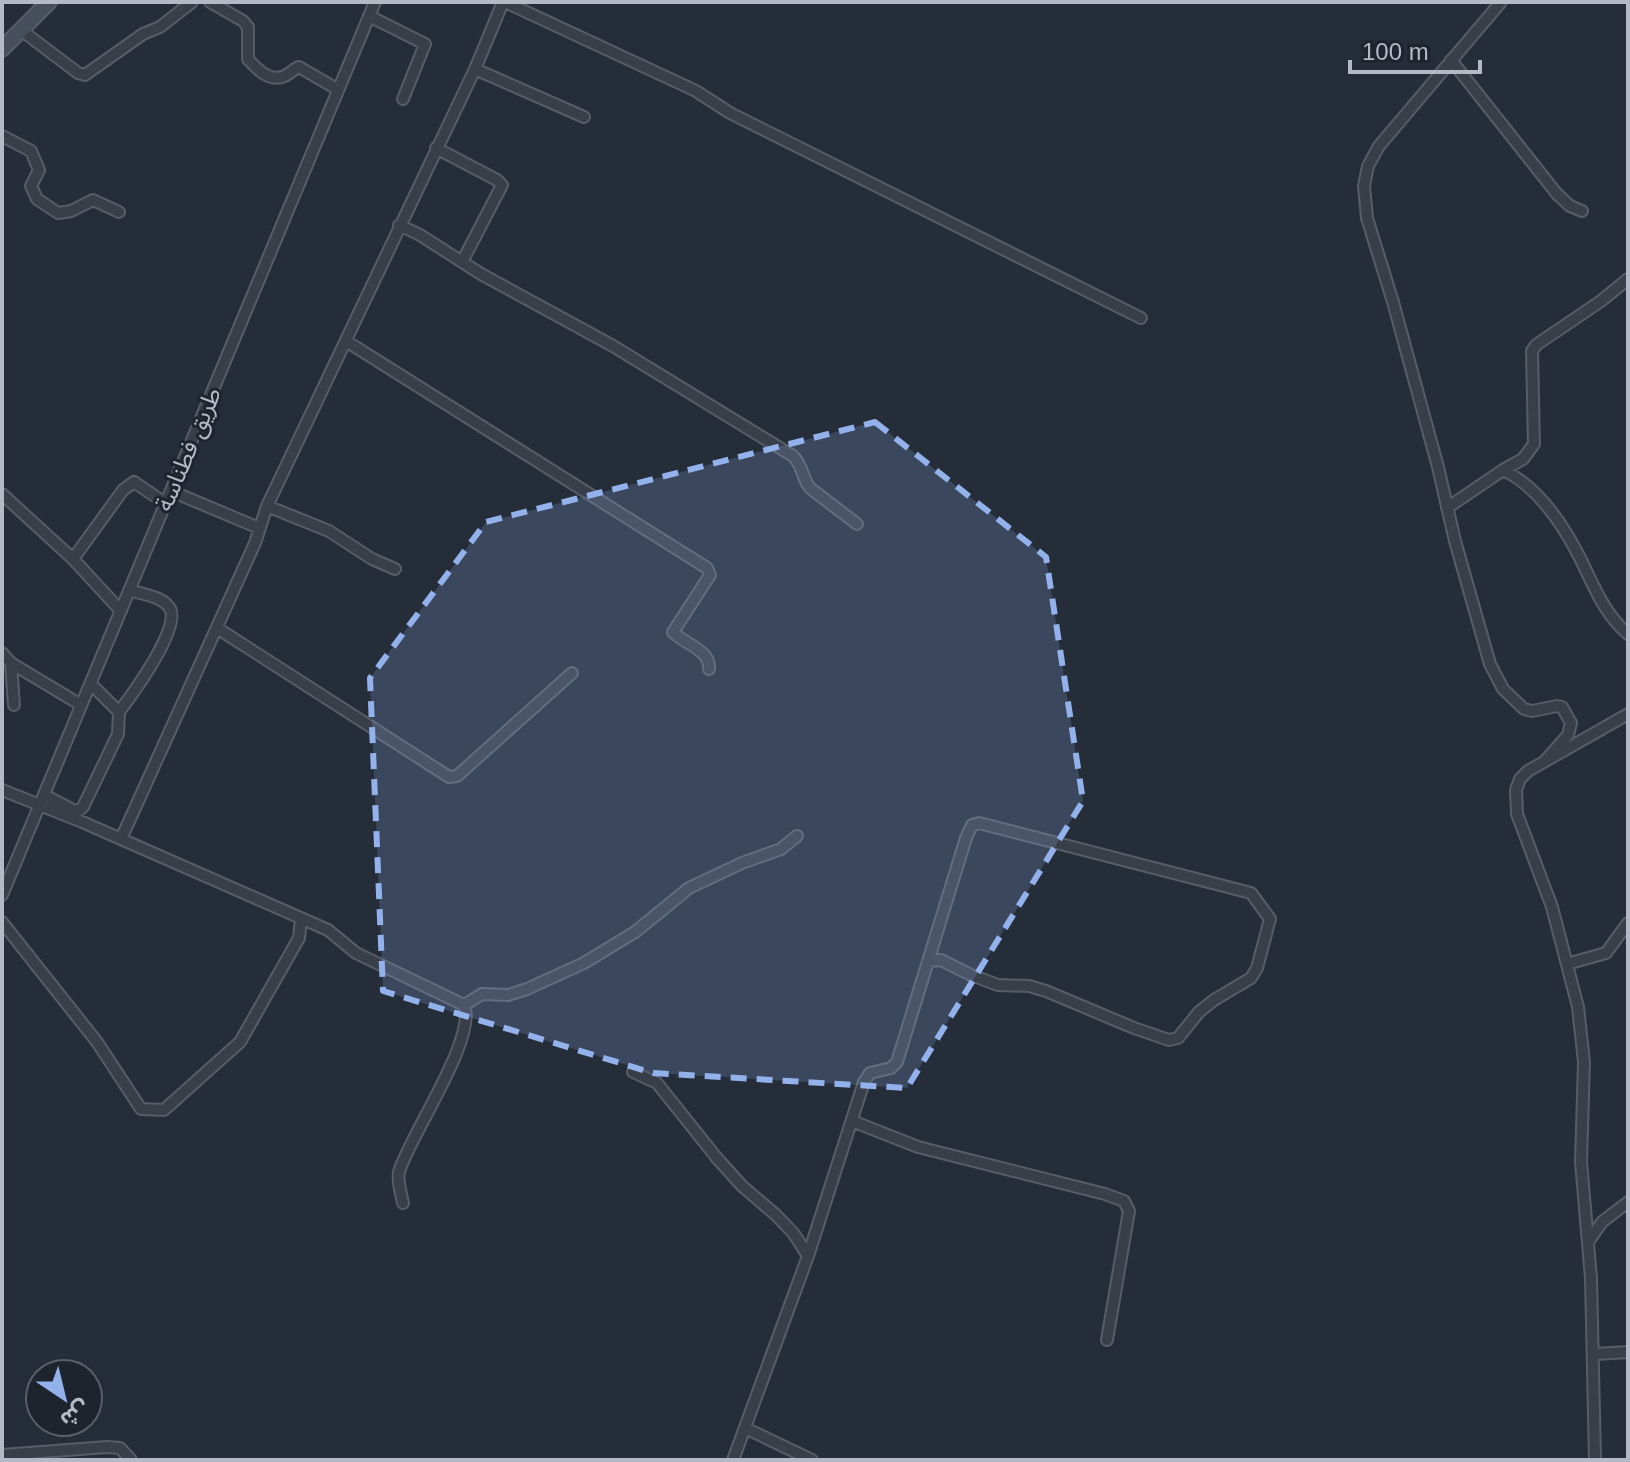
<svg xmlns="http://www.w3.org/2000/svg" width="1630" height="1462" viewBox="0 0 1630 1462" font-family="Arial,'Noto Sans Arabic',sans-serif">
	<rect width="100%" height="100%" fill="#252d39"/>
	<g fill="none" stroke-linecap="round" stroke-linejoin="round">
		<!-- street casing -->
		<g stroke="#575d67" stroke-width="14">
			<path id="street" d="M210,2L243,21L248,27V59C257,69 268,81 282,77C289,75 293,69 299,67L337,89
				M505,2L696,91L730,113L1141,318
				M1501,2L1379,146L1368,166L1364,186L1367,218L1393,302L1438,467L1455,541L1490,664L1503,689L1524,709L1532,711L1557,706L1562,707L1571,723L1568,735L1545,761
				M369,16L425,44L403,99
				M21,30L78,73L85,75L143,34L160,27L192,2
				M1451,60L1557,194L1570,206L1582,211
				M475,69L584,117
				M2,136L31,151L39,170L31,186L37,199L58,213L71,211L93,200L119,212
				M436,148L497,180L502,185L462,262
				M399,225L420,235L481,274L613,346L793,456C803,466 802,478 810,488L857,524
				M346,341L707,568L710,575L673,632C684,644 711,650 709,669
				M1503,470L1523,459L1534,444L1532,351L1536,345L1601,301L1628,279
				M171,491L259,528
				M2,494L73,559L121,611
				M267,506L329,531L372,559L395,569
				M1447,508L1503,470C1537,486 1562,523 1579,556C1593,584 1604,614 1628,634
				M73,559L123,490L134,482L165,503
				M217,628L449,777L457,776L572,673
				M2,653L11,663L81,705
				M11,663L14,705
				M119,712C131,696 184,625 169,607C161,596 141,594 129,590
				M2,790L80,821L328,930L356,953L464,1005
				M44,795L73,810L78,811L83,807L118,734L119,712L91,684
				M121,839L255,543L267,506L475,69L503,2
				M2,895L375,2
				M2,922L97,1042L141,1109L164,1110L240,1042L299,938L301,919
				M1567,964L1606,953L1628,923
				M464,1005L482,994L508,995L527,989L584,963L635,932L689,888L742,863L781,849L797,836
				M633,1072L657,1083L716,1157L742,1186L776,1215L794,1234L808,1256
				M852,1121L918,1147L1105,1194L1124,1201L1129,1211L1107,1340
				M403,1203C401,1193 397,1181 399,1172C409,1137 478,1037 464,1005
				M1588,1242L1602,1222L1628,1202
				M1595,1354L1628,1352
				M745,1428L812,1460
				M2,1455L107,1447L120,1448L131,1460
				M733,1460L808,1256L864,1082L870,1073L891,1068L897,1062L966,838L972,825L979,823L1251,893L1270,919L1257,968L1251,978L1214,1000L1199,1012L1178,1038L1169,1040L1134,1028L1046,991L1029,986L998,985L971,975L941,960L929,961
				M1595,1460L1591,1278L1581,1162L1584,1062L1578,1007L1552,907L1517,814L1516,790L1520,779L1528,771L1628,714"/>
		</g>
		<!-- secondary casing -->
		<g stroke="#575d67" stroke-width="18">
			<path id="secondary" d="M2,49L49,2"/>
		</g>
		<!-- street -->
		<use href="#street" stroke="#393f49" stroke-width="10"/>
		<!-- secondary -->
		<use href="#secondary" stroke="#474e5c" stroke-width="14"/>
	</g>
	<!-- marked area -->
	<path fill="#93b1eb" fill-opacity="0.2" stroke="#93b1eb" stroke-width="6" stroke-dasharray="16 10" stroke-linejoin="round" d="M875,422L1046,557L1083,801L907,1088L653,1073L383,991L370,678L486,522Z"/>
	<g text-anchor="middle" dominant-baseline="central" stroke-width="6" stroke-linejoin="round" paint-order="stroke">
		<!-- street labels -->
		<g font-size="24" fill="#b4bac5" stroke="#1e242e">
			<text transform="translate(188 449) rotate(-67)">طريق فطناسة</text>
		</g>
	</g>
	<!-- border -->
	<rect width="1630" height="1462" fill="none" stroke="#b4bac5" stroke-width="8"/>
	<!-- north arrow -->
	<g transform="translate(64 1398) rotate(145)"><circle r="38" fill="#1e242e" stroke="#5a606a" stroke-width="2"/>
	<path d="M0-6L14 30L0 20L-14 30Z" fill="#93b1eb"/>
	<text y="-12" font-size="22" font-weight="bold" text-anchor="middle" fill="#b4bac5">ش</text>
	</g>
	<!-- scale -->
	<path d="M1350 60v12h130v-12" fill="none" stroke="#b4bac5" stroke-width="4"/>
	<text x="1362" y="60" font-size="24" fill="#b4bac5" stroke="#1e242e" stroke-width="6" paint-order="stroke">100 m</text>
</svg>
